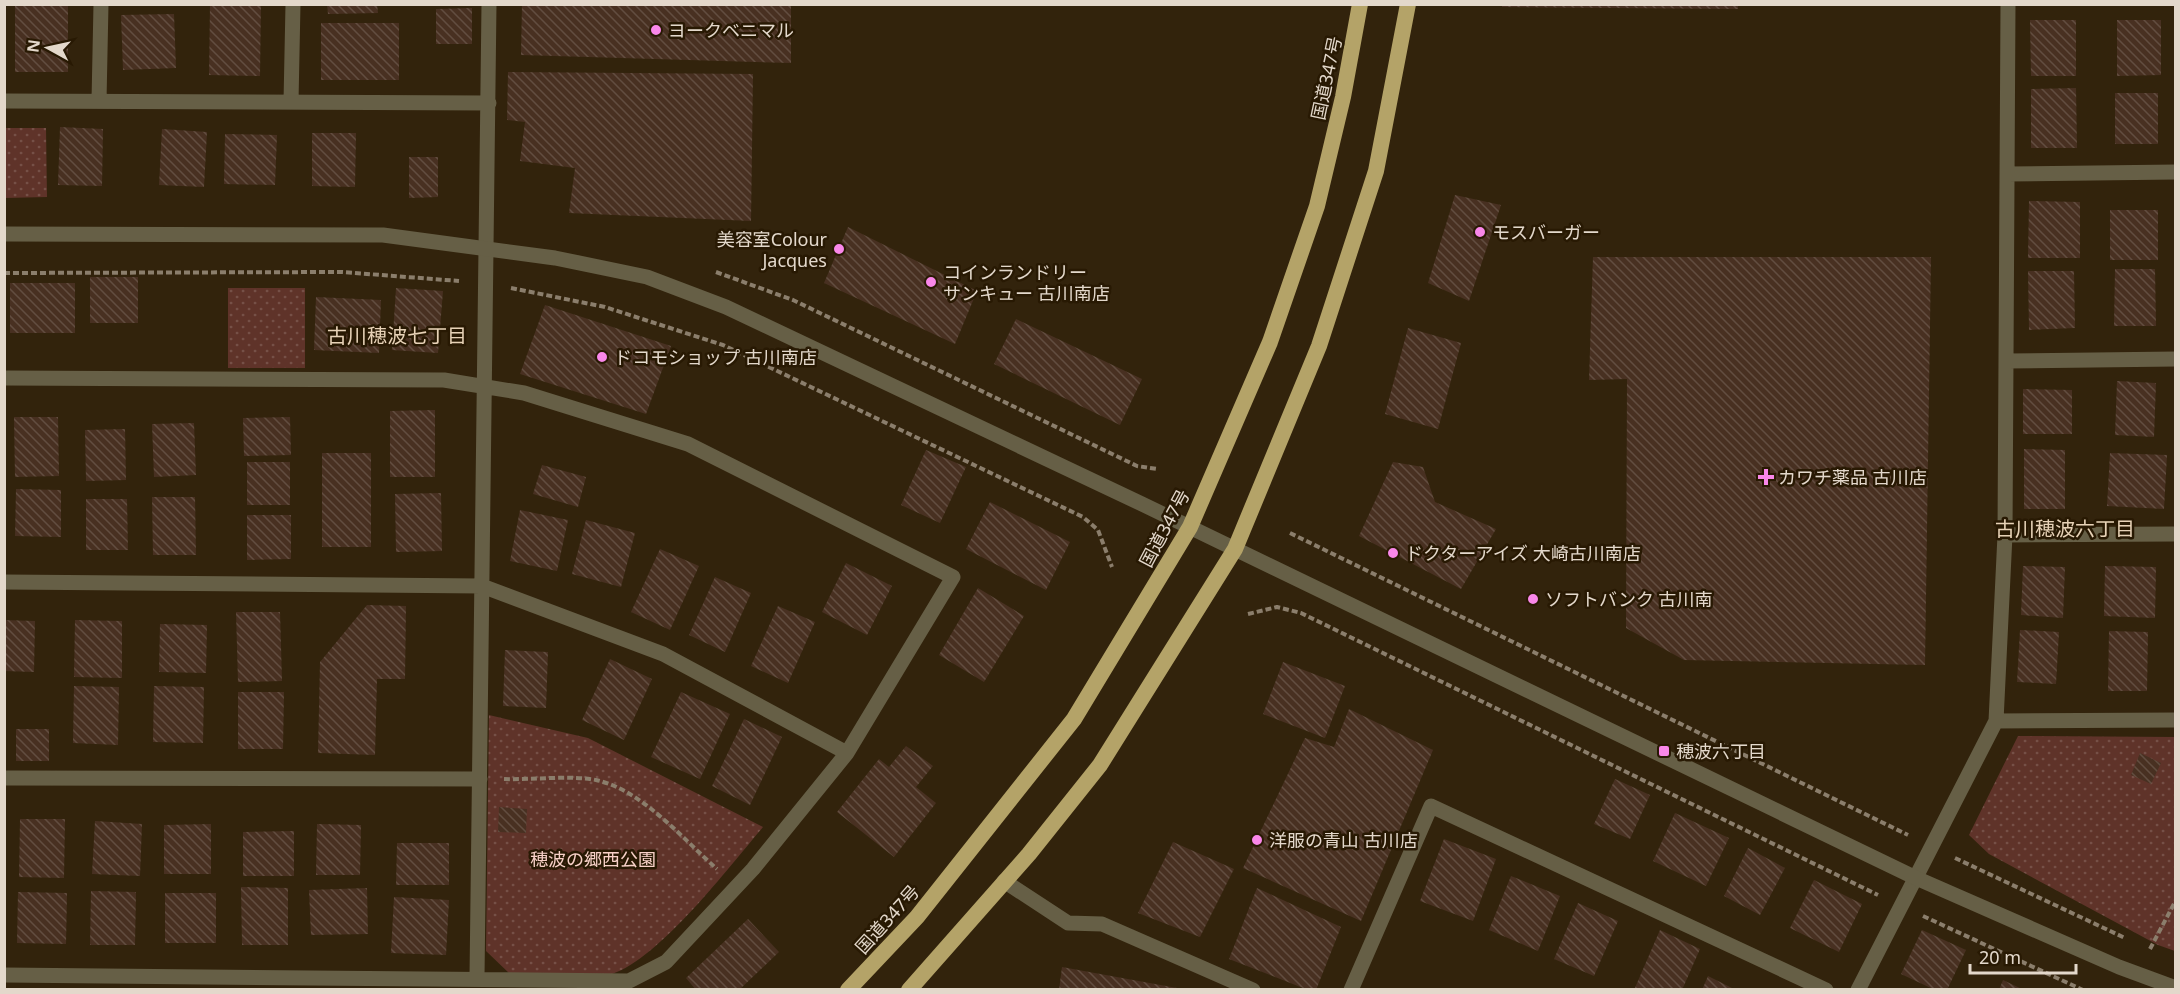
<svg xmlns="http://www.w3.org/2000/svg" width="2180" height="994" viewBox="0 0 2180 994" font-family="'Noto Sans','Noto Sans JP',sans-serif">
	<defs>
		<pattern id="grass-dots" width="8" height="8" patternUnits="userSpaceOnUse" patternTransform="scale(1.5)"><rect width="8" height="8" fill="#5f3329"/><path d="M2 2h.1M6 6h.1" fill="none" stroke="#765047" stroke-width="1.8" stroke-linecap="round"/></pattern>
		<pattern id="building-back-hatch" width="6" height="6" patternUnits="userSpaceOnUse" patternTransform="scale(1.5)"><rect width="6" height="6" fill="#483021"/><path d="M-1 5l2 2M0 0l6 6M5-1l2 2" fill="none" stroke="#624d40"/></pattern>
	</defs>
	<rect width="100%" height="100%" fill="#32230c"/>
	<!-- grass -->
	<path fill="url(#grass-dots)" d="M5,128H46L47,197L5,198Z
		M228,288H305V368H228Z
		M489,715L588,738L763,827C729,867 660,958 612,974C595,980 531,974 510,974L486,951Z
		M2018,736L2175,737V951L2158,945L1989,854L1969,835Z"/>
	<!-- building -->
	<path fill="url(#building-back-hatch)" d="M15,4H68V72H15Z
		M210,4H261L260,76L209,75Z
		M327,4H377L378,13L328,14Z
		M522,4H791V63L521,55Z
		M1502,4H1738V9L1502,7Z
		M472,8V44H436V9Z
		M174,14L176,68L123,70L121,15Z
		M2030,20H2076V76H2031Z
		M2117,20H2161V75L2117,76Z
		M321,23H399V80H321Z
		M508,72L753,74L751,221L569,213L575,168L520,161L525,122L507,120Z
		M2076,88L2077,148H2031V89Z
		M2115,93H2158V144H2115Z
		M60,127L103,129L102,186L58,185Z
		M162,129L207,132L204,187L159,185Z
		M312,133H356L355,187L312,186Z
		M225,134L277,135L275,185L224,184Z
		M409,157H438V197L409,198Z
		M1455,195L1501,205L1469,301L1428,283Z
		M2029,201L2080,202V258H2028Z
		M2110,210H2158V260H2110Z
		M848,227L977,291L955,344L824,283Z
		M1593,257H1931L1925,665L1684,660L1626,628L1627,379L1589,380Z
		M2115,269H2155L2156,326H2114Z
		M2028,271H2074L2075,328L2029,330Z
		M90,277H138V323H90Z
		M10,283H75V333H10Z
		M396,288L443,291L438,353L392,350Z
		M316,297L381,300L379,353L314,350Z
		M545,305L671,346L646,414L520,374Z
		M1016,319L1142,379L1120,425L994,364Z
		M1408,328L1461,343L1438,429L1385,414Z
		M2117,381L2156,383L2154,437L2115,435Z
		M2023,389L2072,390V434H2023Z
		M435,410V477H390V411Z
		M14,417H58L59,476L15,477Z
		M290,417L291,455L244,456L243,418Z
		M194,423L196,475L154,477L152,424Z
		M125,429L126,480L86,481L85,430Z
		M2024,449L2065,450V509H2024Z
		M926,450L966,467L940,523L901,505Z
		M322,453H371V547H322Z
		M2110,453L2167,455L2164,509L2107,506Z
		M247,462H290V505H247Z
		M1393,462L1423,467L1435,502L1496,529L1461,589L1359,536Z
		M542,465L586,477L578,507L533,494Z
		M16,489L61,490V537L15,536Z
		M441,493L442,551L396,552L395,494Z
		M152,497H195L196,555H153Z
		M86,499H127L128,550H86Z
		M990,502L1070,542L1046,590L966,549Z
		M520,510L568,520L557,571L510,561Z
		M247,515H291V559L247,560Z
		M586,520L635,533L621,587L572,574Z
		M660,549L699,566L670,630L631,612Z
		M846,563L892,586L867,635L822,612Z
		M2023,566L2065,567L2063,618L2021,615Z
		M2105,566L2156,567L2155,618L2104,616Z
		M715,577L751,593L725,652L689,635Z
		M978,588L1024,616L984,682L939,655Z
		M367,605L406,606L405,679H377L375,755L318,753L320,662Z
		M778,606L815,622L788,683L751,666Z
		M236,612H280L282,681L238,682Z
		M4,620L35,621L34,672L4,671Z
		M75,620L122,621V678L74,677Z
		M160,624L207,625L206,673L159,672Z
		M2020,630L2059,632L2056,684L2017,682Z
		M2109,631L2148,632L2147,691H2108Z
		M505,650L548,652L546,708L503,706Z
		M610,659L652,679L624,740L582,720Z
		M1283,662L1345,686L1325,738L1263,714Z
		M74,686L119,687L118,745L73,743Z
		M154,686L204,687L203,743L153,742Z
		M238,692H284L283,749H238Z
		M681,692L730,714L700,779L651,757Z
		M1349,709L1433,750L1361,921L1243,868L1305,738L1334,747Z
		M744,719L782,737L750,805L712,786Z
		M16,729H49V761H16Z
		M906,746L933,766L916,787L936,803L894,857L837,812L879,759L889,767Z
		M2140,753L2161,763L2151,784L2131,775Z
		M1615,779L1650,795L1630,839L1594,824Z
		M499,807L527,809L526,833L498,832Z
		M1675,813L1729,838L1706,886L1653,861Z
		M20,819H65L64,878L19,877Z
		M95,821L142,824L140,876L92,874Z
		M211,824V874H164V825Z
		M317,824L361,825L360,875H316Z
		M294,831V876H243V832Z
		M1444,839L1496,859L1473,921L1420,901Z
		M1173,842L1234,869L1200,937L1138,913Z
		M397,843H449V885H396Z
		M1748,848L1785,868L1760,915L1724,896Z
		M1511,876L1560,896L1538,951L1489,930Z
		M1814,880L1862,904L1839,952L1790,928Z
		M241,887L288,888V945H242Z
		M367,888L368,934L311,935L309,890Z
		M1257,888L1341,927L1316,990H1308L1229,959Z
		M91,891L136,892L135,945H90Z
		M18,892L67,893L66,944L17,943Z
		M165,893H216V943H165Z
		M394,897L449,900L446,955L391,953Z
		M1578,903L1618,921L1594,976L1554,959Z
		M748,919L779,952L739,990H696L686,978Z
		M1660,930L1700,949L1682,990H1634Z
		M1922,930L1966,950L1947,990H1935L1901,974Z
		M1062,967L1177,988V990H1059Z
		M1708,976L1736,990H1702Z
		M2003,980L2024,990H1999Z"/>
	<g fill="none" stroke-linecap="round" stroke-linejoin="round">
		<!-- path -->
		<path stroke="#8b7e6c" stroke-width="4" stroke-dasharray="6 3" stroke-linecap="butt" d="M716,272L793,300L1137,466L1157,469
			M4,273L342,272L459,281
			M511,288L605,307L723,345L1083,517L1098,530L1112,567
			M1290,533L1908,835
			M1248,614L1277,607L1301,613L1878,895
			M504,779C532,780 570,775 596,780C642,790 683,839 717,869
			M1955,858L2125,938
			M1923,916L2083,990
			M2150,949L2176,900"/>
		<!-- minor -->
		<path stroke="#665f46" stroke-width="15" d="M4,101L489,103
			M99,101L101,4
			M291,102L293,4
			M2007,174L2176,172
			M2007,361L2176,359
			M4,378L444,380L524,393L688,444L953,577L847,753L753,869L666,962L629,981L4,975
			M2005,535L2176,534
			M4,582L482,586L663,654L847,753
			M1996,721L2176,720
			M4,778L480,779
			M1004,881L1068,923L1102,924L1253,990
			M477,978L489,4
			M1351,990L1431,806L1826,990
			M1858,990L1996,721L2005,535L2008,4"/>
		<!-- tertiary -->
		<path stroke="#665f46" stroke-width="15" d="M4,234L383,235L555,258L647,277L726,307L1142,504L1916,878L2119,967L2176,988"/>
		<!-- trunk -->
		<path stroke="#b4a368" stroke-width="16" d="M848,990L917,917L1074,719L1190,527L1270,342L1317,206L1343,97L1360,4
			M909,990L1029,854L1100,765L1235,549L1319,346L1376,171L1408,4"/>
	</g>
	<!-- markers -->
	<g fill="#f987e9" stroke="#281903" stroke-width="2">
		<circle cx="656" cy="30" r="6"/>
		<circle cx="1480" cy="232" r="6"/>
		<circle cx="839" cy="249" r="6"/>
		<circle cx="931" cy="282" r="6"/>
		<circle cx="602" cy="357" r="6"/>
		<path d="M1763 468h6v6h6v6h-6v6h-6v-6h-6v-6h6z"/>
		<circle cx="1393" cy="553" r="6"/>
		<circle cx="1533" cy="599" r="6"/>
		<rect x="1658" y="745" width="12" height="12" rx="3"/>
		<circle cx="1257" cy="840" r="6"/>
	</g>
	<g text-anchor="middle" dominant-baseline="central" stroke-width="5" stroke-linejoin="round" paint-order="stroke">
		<!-- poi labels -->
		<g font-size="18" fill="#e3d8cb" stroke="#281903" text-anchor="start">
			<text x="668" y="30">ヨークベニマル</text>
			<text x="1492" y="232">モスバーガー</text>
			<text x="827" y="239" text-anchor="end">美容室Colour<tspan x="827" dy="21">Jacques</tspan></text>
			<text x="943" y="272">コインランドリー<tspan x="943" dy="21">サンキュー 古川南店</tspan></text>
			<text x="614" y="357">ドコモショップ 古川南店</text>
			<text x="1778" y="477">カワチ薬品 古川店</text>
			<text x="1405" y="553">ドクターアイズ 大崎古川南店</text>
			<text x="1545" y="599">ソフトバンク 古川南</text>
			<text x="1676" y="751">穂波六丁目</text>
			<text x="1269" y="840">洋服の青山 古川店</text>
		</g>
		<!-- street labels -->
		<g font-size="18" fill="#e3d8cb" stroke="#281903">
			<text transform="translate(1326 78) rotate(-78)">国道347号</text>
			<text transform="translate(1164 528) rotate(-62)">国道347号</text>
			<text transform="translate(887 919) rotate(-48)">国道347号</text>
		</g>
		<!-- park labels -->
		<g font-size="18" fill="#f7d0c7" stroke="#281903">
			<text x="593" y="859">穂波の郷西公園</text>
		</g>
		<!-- neighbourhood labels -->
		<g font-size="20" fill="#e7d2b7" stroke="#281903">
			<text x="397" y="335">古川穂波七丁目</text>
			<text x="2065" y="528">古川穂波六丁目</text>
		</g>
	</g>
	<!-- border -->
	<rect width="2180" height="994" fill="none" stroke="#e3d8cb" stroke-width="12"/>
	<!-- north arrow -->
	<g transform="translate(48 48) rotate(278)" stroke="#281903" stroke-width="4.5" paint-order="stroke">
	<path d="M0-4.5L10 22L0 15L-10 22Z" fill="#e3d8cb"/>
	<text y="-9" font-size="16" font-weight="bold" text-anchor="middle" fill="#e3d8cb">N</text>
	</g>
	<!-- scale -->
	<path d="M1970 964v9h106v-9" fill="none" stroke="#e3d8cb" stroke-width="3"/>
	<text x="1979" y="964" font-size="18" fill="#e3d8cb" stroke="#281903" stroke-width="4.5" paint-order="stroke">20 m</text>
</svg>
